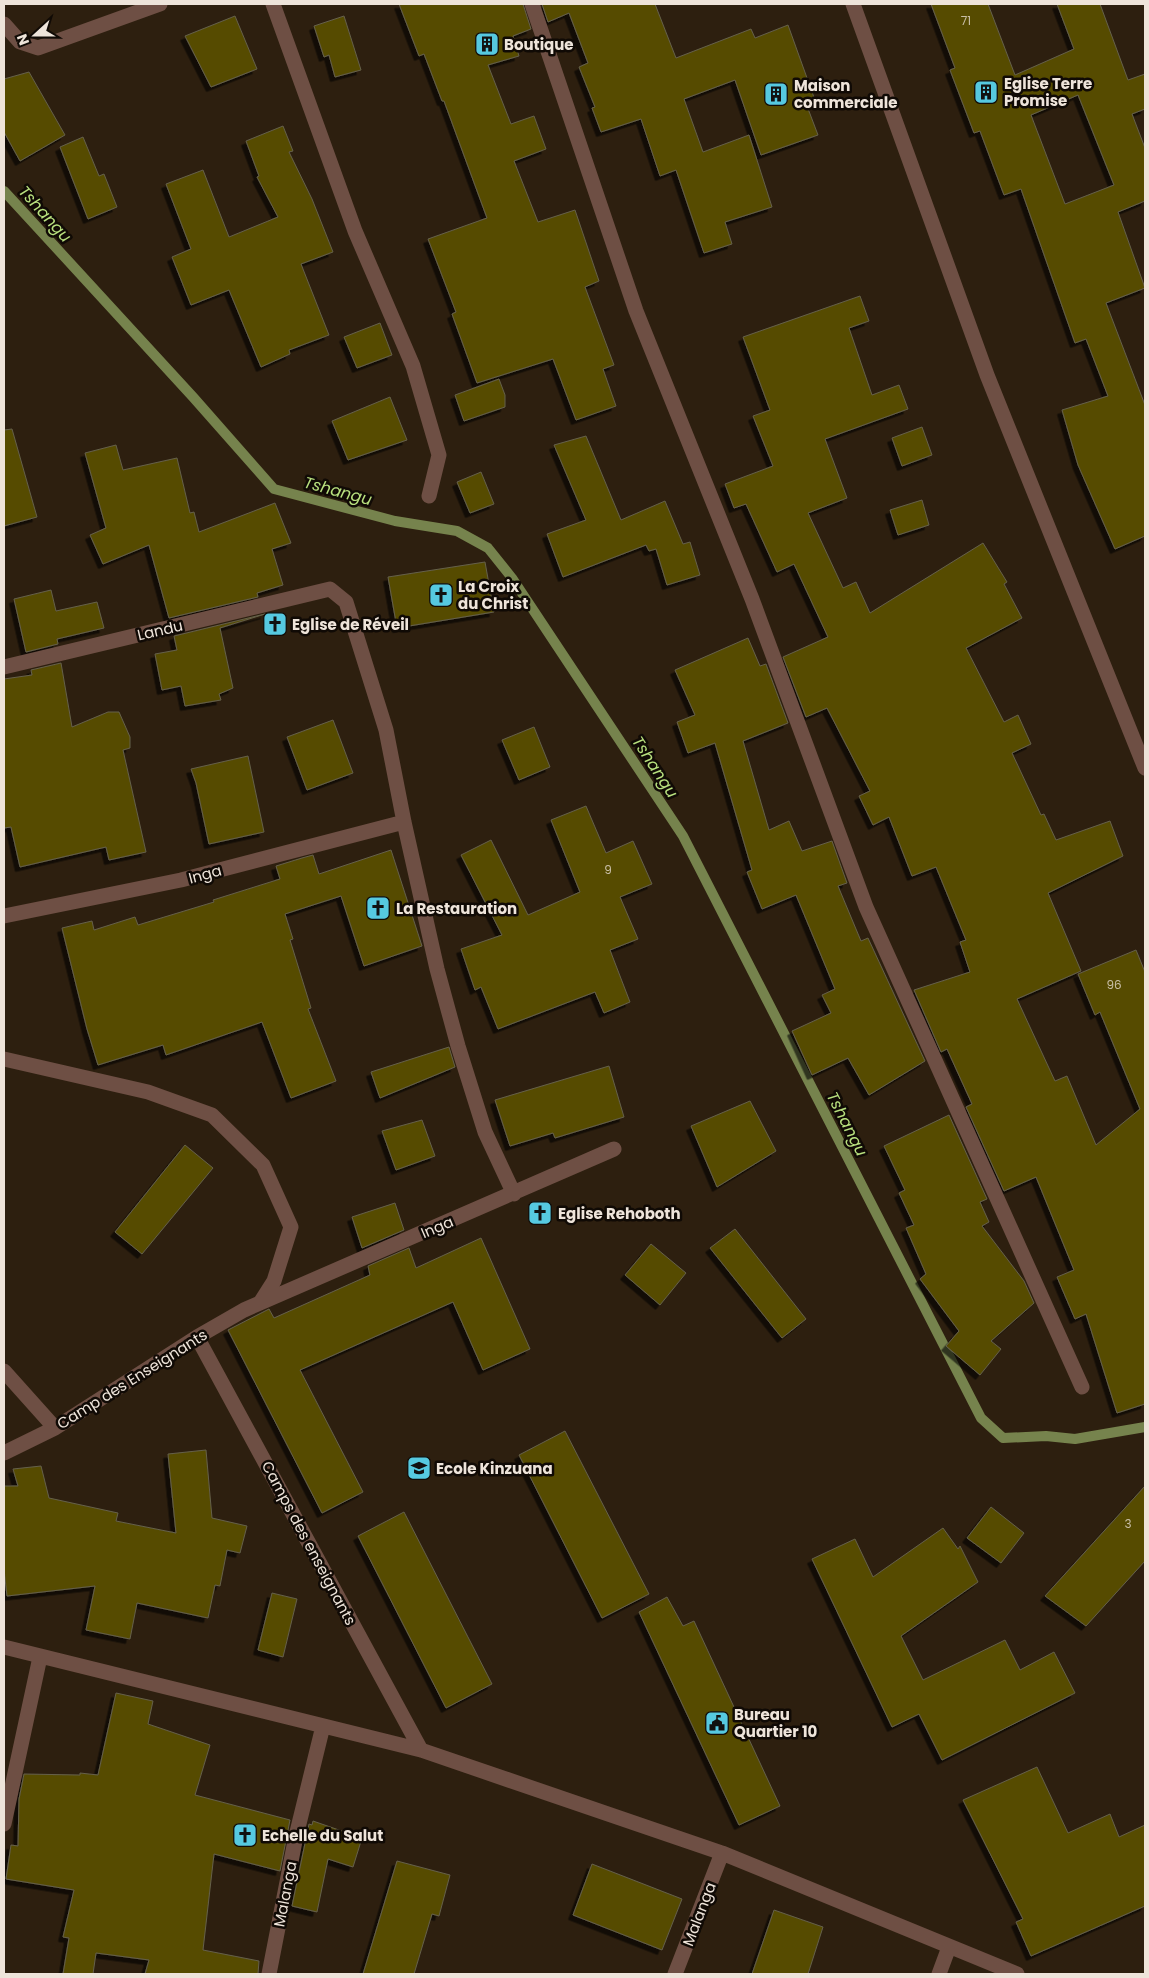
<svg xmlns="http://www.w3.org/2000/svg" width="1149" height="1978" viewBox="0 0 1149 1978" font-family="Poppins,sans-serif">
	<defs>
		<filter id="shadow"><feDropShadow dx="-4.5" dy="4.5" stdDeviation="0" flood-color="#0009"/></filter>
	</defs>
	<rect width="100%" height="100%" fill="#2d1f0f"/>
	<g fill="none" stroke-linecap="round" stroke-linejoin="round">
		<!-- stream -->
		<path stroke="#76834d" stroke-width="10" d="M4,191L193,397L274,489L395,521L457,531L488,548L512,578L683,836L981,1418L1003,1438L1046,1436L1075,1439L1145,1427"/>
	</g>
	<!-- building -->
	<path fill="#564b06" stroke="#65604a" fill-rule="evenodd" filter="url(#shadow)" d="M399,4H523L531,29L513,36L519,56L488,65L511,124L534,116L546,149L514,161L538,222L575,210L599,281L585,287L614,365L603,369L616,406L576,420L553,359L477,383L452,314L456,312L428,239L487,218L444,101H442L424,54L419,56Z
		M542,4H655L676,58L751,29L755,38L788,25L816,103L807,106L818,135L761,155L735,80L684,99L703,152L749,135L772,207L725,222L732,244L704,253L676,170L660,176L641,119L601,132L592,108L595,107L579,67L588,63L569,13L548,22Z
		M931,4H988L1015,75L1074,49L1057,4H1100L1128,80L1145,74V109L1132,114L1145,148V201L1118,212L1145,288L1106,303L1145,405V536L1115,549L1078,465L1062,410L1108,396L1086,339L1075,343L1021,189L1004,195L980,131L974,133L950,70L955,68ZM1078,95L1114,185L1065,204L1031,115Z
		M235,16L257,69L211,87L185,36Z
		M344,16L361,70L335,77L329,55L324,57L314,26Z
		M29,72L65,135L20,161L4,132V79Z
		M283,126L293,151L289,152L312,199L333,252L301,264L329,335L289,350L290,354L261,367L229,290L191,305L172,257L191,249L166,184L203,170L229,237L278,217L257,177L259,176L246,141Z
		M83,137L99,176L104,174L117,207L88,219L60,147Z
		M860,296L869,321L849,328L872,395L899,385L908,409L825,439L847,498L808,513L843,588L856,582L870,613L983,543L1007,582L1004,584L1022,618L966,648L1004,722L1018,715L1031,744L1012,753L1041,815L1044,814L1056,840L1110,821L1123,856L1048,893L1081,971L1017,999L1055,1081L1067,1076L1096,1145L1140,1109L1100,1012L1095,1015L1078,974L1136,950L1145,972V1404L1117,1413L1086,1314L1075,1319L1057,1277L1074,1270L1036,1177L1004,1191L966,1107L972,1104L947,1049L941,1052L914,990L970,972L960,942L966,940L936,867L912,876L889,817L873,825L859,796L870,791L827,708L806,717L783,657L828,637L794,564L777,572L746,504L734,508L725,484L773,466L753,416L770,410L743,337Z
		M380,323L392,355L357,368L344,337Z
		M499,379L505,395V407L464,421L455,395Z
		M390,397L407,440L348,460L332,421Z
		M922,427L932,455L902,466L892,438Z
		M12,429L37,517L4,526V430Z
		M586,436L621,520L665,501L683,544L690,542L700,575L667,585L656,549L649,551L646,545L563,577L547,534L586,520L554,445Z
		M116,445L123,470L177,458L190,513L194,512L199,532L275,503L291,543L272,549L283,585L257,593L258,597L169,618L149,545L103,564L90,535L106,528L85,453Z
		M481,472L494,504L470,513L457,482Z
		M922,500L929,525L898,535L890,510Z
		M485,562L494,612L397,628L388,577Z
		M51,590L56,611L97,602L104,628L57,639L58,644L26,652L14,599Z
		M265,614L220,628L233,688L219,694L221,700L185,706L181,686L162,690L155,654L177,650L174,636Z
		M748,638L760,666L766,664L788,723L743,741L769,830L789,821L802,851L832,841L847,883L838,886L861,941L868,938L925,1061L869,1095L848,1058L812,1075L792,1031L831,1013L822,995L835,989L796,895L762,909L747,872L752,870L715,743L688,753L677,722L695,715L675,670Z
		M61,663L72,727L108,712H119L130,737V748L123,750L146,852L109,860L106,847L20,867L11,827L4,828V679L32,675L31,670Z
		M333,720L353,773L307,790L287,737Z
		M534,727L550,767L519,780L502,740Z
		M248,756L264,832L209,844L196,783L191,769Z
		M586,806L606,853L633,841L652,884L620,897L638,939L610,950L630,1002L604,1013L595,992L498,1029L481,987L475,990L461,949L502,935L461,855L491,840L528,915L580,892L551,820Z
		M391,850L422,946L364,966L341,896L285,914L293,939L290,940L311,1008L308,1009L336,1081L291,1098L262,1022L166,1055L163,1045L98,1065L87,1029L62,928L92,921L94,930L135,917L138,925L214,902L213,900L280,879L276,866L302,858L313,855L319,874Z
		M449,1047L455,1067L380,1098L371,1072Z
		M609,1066L624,1117L555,1138L553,1133L510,1146L495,1100Z
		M750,1101L776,1151L717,1187L691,1126Z
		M949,1115L987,1199L980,1202L989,1222L982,1226L1024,1281L1034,1303L991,1341L1001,1349L980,1375L946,1346L959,1331L920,1279L926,1274L906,1228L914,1225L899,1193L905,1190L884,1146Z
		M422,1120L435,1156L396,1170L382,1131Z
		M185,1145L213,1168L142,1254L115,1232Z
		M395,1203L404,1230L362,1248L352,1217Z
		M735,1229L806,1319L782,1338L710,1248Z
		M481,1238L530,1349L483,1370L453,1302L300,1370L363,1492L322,1513L228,1330L269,1309L274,1318L370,1275L368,1266L409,1248L416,1268Z
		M651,1244L686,1273L660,1305L625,1275Z
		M565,1431L649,1594L602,1618L519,1455Z
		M206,1450L212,1518L247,1526L240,1553L227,1550L220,1586L215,1585L208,1618L137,1603L130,1639L86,1630L95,1586L7,1596L4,1570V1486H18L13,1469L41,1466L49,1498L118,1513L116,1521L176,1533L168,1454Z
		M1145,1486V1561L1086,1626L1045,1596Z
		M991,1507L1024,1533L1001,1563L967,1538Z
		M404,1512L492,1684L446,1708L358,1536Z
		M943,1528L958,1549L960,1546L978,1582L901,1636L923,1680L1005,1640L1020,1670L1054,1652L1075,1693L942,1760L919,1714L892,1727L812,1559L855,1539L873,1577Z
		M272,1593L297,1599L283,1657L258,1650Z
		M667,1597L683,1626L694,1621L780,1806L739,1825L639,1612Z
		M116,1693L153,1701L148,1724L210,1745L195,1795L290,1820L280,1871L214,1854L203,1950L259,1961L258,1974H145L149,1960L96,1953L93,1974H63L69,1938L63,1937L74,1890L6,1879L11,1845L18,1846L19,1799L24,1774L80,1775V1773L98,1775Z
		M1037,1767L1068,1833L1110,1814L1119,1837L1145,1825V1906L1031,1956L1016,1922L1023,1919L963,1800Z
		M313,1821L362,1838L353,1867L328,1859L317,1912L292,1906L309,1824L312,1825Z
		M397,1861L450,1875L439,1916L432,1914L414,1974H363Z
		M592,1864L682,1899L662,1950L573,1915Z
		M774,1910L823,1927L808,1974H752Z"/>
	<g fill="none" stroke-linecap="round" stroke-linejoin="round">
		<!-- minor -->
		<path stroke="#6e4f44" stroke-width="15" d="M273,4L355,231L413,366L439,455L429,496
			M532,4L636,311L752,599L866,907L1082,1387
			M853,4L987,375L1145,768
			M4,24L20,42L38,48L160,4
			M4,667L330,589L346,602L386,730L404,822L437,969L458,1046L485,1132L514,1194
			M4,916L181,880L404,822
			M4,1059L148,1092L212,1115L263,1165L291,1227L274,1281L260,1303
			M197,1337L421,1750
			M4,1371L55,1428
			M4,1453L55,1428L197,1337L244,1310L614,1149
			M4,1647L421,1750L722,1853L1017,1974
			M4,1824L40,1657
			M269,1974L296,1836L323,1726
			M675,1974L722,1853
			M939,1974L949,1947"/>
	</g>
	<!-- icons -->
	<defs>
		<g id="building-square" transform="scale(1.25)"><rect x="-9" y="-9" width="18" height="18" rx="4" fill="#56c9e0" stroke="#100a05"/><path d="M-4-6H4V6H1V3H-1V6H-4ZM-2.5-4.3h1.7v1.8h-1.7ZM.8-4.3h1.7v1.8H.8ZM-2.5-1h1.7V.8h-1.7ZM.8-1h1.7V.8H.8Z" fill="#111"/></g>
		<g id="church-square" transform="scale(1.25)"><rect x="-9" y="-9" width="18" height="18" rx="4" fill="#56c9e0" stroke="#100a05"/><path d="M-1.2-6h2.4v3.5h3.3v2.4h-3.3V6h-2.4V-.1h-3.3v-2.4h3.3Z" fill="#111"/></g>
		<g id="school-square" transform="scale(1.25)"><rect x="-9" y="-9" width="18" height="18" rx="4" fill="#56c9e0" stroke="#100a05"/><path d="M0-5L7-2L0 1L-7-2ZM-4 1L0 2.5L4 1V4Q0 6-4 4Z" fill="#111"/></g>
		<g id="civic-square" transform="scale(1.25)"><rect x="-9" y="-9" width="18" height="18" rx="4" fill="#56c9e0" stroke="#100a05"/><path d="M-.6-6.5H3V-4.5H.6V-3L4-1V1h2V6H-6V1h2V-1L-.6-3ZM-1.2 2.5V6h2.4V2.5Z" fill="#111"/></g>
	</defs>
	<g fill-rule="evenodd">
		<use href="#building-square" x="487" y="44"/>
		<use href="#building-square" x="986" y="92"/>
		<use href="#building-square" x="776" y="94"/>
		<use href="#church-square" x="441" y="595"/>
		<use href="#church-square" x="275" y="624"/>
		<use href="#church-square" x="378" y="908"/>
		<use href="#church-square" x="540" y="1213"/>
		<use href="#school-square" x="419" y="1468"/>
		<use href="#civic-square" x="717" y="1723"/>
		<use href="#church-square" x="245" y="1835"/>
	</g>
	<g text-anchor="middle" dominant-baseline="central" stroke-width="5" stroke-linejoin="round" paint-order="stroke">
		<!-- number labels -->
		<g font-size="12" fill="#c8bea5">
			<text x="966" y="20">71</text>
			<text x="608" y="869">9</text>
			<text x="1114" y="984">96</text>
			<text x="1128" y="1523">3</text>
		</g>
		<!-- poi labels -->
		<g font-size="15" font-weight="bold" fill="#eee4da" stroke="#100a05" text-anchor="start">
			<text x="504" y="44">Boutique</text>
			<text x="1004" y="83">Eglise Terre<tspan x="1004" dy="17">Promise</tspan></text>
			<text x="794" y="85">Maison<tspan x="794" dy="17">commerciale</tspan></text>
			<text x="458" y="586">La Croix<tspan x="458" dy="17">du Christ</tspan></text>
			<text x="292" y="624">Eglise de Réveil</text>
			<text x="396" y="908">La Restauration</text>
			<text x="558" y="1213">Eglise Rehoboth</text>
			<text x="436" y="1468">Ecole Kinzuana</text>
			<text x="734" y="1714">Bureau<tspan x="734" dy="17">Quartier 10</tspan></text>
			<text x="262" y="1835">Echelle du Salut</text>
		</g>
		<!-- street labels -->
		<g font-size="15" fill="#eee4da" stroke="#100a05">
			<text transform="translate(160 630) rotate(-13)">Landu</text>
			<text transform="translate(205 874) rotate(-15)">Inga</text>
			<text transform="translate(437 1227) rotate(-23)">Inga</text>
			<text transform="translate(132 1379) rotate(-32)">Camp des Enseignants</text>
			<text transform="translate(309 1543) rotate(62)">Camps des enseignants</text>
			<text transform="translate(285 1894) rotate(-79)">Malanga</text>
			<text transform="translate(699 1914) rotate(-69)">Malanga</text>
		</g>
		<!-- water labels -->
		<g font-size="16" font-style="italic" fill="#b9e17f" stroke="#100a05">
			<text transform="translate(45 214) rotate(48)">Tshangu</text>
			<text transform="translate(338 491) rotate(15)">Tshangu</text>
			<text transform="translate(655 767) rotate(57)">Tshangu</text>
			<text transform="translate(847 1124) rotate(63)">Tshangu</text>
		</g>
	</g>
	<!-- border -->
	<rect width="1149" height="1978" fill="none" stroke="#eee4da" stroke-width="10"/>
	<!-- north arrow -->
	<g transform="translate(35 35) rotate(249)" stroke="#100a05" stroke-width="4" paint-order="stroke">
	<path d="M0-4L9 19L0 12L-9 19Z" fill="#eee4da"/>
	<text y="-8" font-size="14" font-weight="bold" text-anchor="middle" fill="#eee4da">N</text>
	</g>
</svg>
